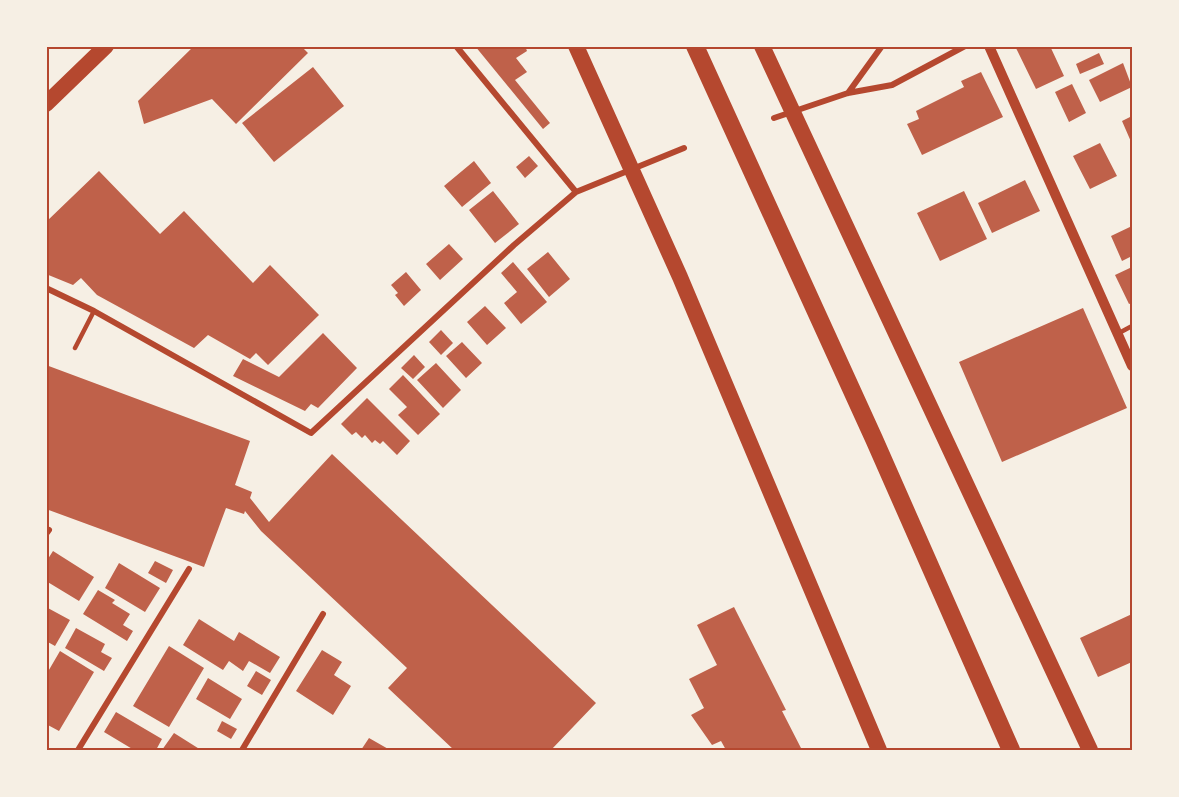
<svg xmlns="http://www.w3.org/2000/svg" width="1179" height="797" viewBox="0 0 1179 797" font-family="Arial,sans-serif">
	<rect width="100%" height="100%" fill="#f6efe4"/>
	<!-- building -->
	<path fill="#bf614a" d="M194,46H301L308,53L236,124L212,99L144,124L138,101Z
		M475,46H525L527,51L516,58L527,72L515,80L550,123L543,129Z
		M1015,46H1050L1064,76L1036,89Z
		M1099,53L1104,64L1080,74L1076,64Z
		M1123,63L1132,87L1100,102L1089,80Z
		M313,67L344,106L274,162L242,123Z
		M981,72L1003,117L922,155L907,124L919,119L916,111L964,87L961,81Z
		M1072,84L1086,113L1069,122L1055,92Z
		M1132,116V144L1122,121Z
		M1100,143L1117,176L1090,189L1073,156Z
		M529,156L538,166L525,178L516,167Z
		M474,161L491,183L462,207L444,186Z
		M99,171L160,234L184,211L253,283L270,265L319,315L268,365L256,353L250,359L208,335L194,348L97,295L81,278L73,285L46,274V222Z
		M1025,180L1040,211L992,233L978,203Z
		M493,191L519,224L495,243L469,210Z
		M964,191L987,239L940,261L917,213Z
		M1132,226V256L1122,261L1111,236Z
		M449,244L463,259L440,280L426,264Z
		M548,252L570,279L549,297L527,269Z
		M513,262L547,302L521,324L504,303L517,292L501,273Z
		M1132,267V303L1129,304L1115,275Z
		M406,272L421,290L404,306L395,295L398,293L391,285Z
		M485,306L506,328L487,345L467,322Z
		M1083,308L1127,408L1002,462L959,362Z
		M441,330L453,343L441,355L429,342Z
		M323,333L357,368L318,408L311,404L305,411L233,376L243,359L279,377Z
		M462,342L482,363L466,378L446,356Z
		M414,355L425,367L413,379L401,368Z
		M436,363L461,390L443,408L417,380Z
		M46,365L250,441L235,485L252,492L250,498L269,522L332,454L596,703L551,750H454L388,688L407,668L261,531L245,511L244,514L226,508L204,567L46,509Z
		M403,375L440,414L418,435L398,415L407,407L389,389Z
		M367,398L410,441L397,455L383,441L380,444L375,440L372,443L365,435L362,438L356,432L352,435L341,424Z
		M53,551L94,577L79,601L46,581V562Z
		M155,561L173,570L166,583L148,573Z
		M119,563L160,588L145,612L105,588Z
		M98,590L115,600L112,603L130,614L123,625L133,631L127,641L83,614Z
		M46,607L70,620L55,646L46,641Z
		M734,607L786,710L782,711L802,750H726L721,741L712,745L691,715L704,708L689,679L717,665L697,625Z
		M1132,614V662L1098,677L1080,638Z
		M199,619L234,641L239,632L280,657L270,673L249,661L243,671L229,661L223,670L183,645Z
		M76,628L105,644L101,652L112,658L104,671L65,648Z
		M169,646L204,668L169,727L133,706Z
		M322,650L342,662L334,675L351,686L333,715L296,691Z
		M60,651L94,672L59,731L46,724V675Z
		M256,671L271,680L262,695L247,686Z
		M208,678L242,699L230,719L196,699Z
		M116,712L162,739L156,750H134L104,732Z
		M222,721L237,729L231,739L217,731Z
		M174,733L201,750H162Z
		M369,738L390,750H361Z"/>
	<g fill="none" stroke-linecap="round" stroke-linejoin="round">
		<!-- service -->
		<path stroke="#b5482f" stroke-width="4.5" d="M1119,333L1132,326
			M75,348L94,311"/>
		<!-- minor -->
		<path stroke="#b5482f" stroke-width="6" d="M456,46L576,192
			M848,93L882,46
			M774,118L848,93L892,85L965,46
			M46,288L94,311L311,433L514,245L576,192L684,148
			M46,534L49,530
			M78,750L189,569
			M242,750L323,614"/>
		<!-- tertiary -->
		<path stroke="#b5482f" stroke-width="10" d="M989,46L1132,366"/>
		<!-- trunk -->
		<path stroke="#b5482f" stroke-width="16" d="M576,46L680,277L879,750
			M762,46L1090,750
			M46,104L106,46"/>
		<!-- motorway -->
		<path stroke="#b5482f" stroke-width="18" d="M695,46L874,439L1011,750"/>
	</g>
	<!-- border -->
	<rect width="1179" height="797" fill="none" stroke="#f6efe4" stroke-width="96"/>
	<rect x="48" y="48" width="1083" height="701" fill="none" stroke="#b5482f" stroke-width="2"/>
</svg>
